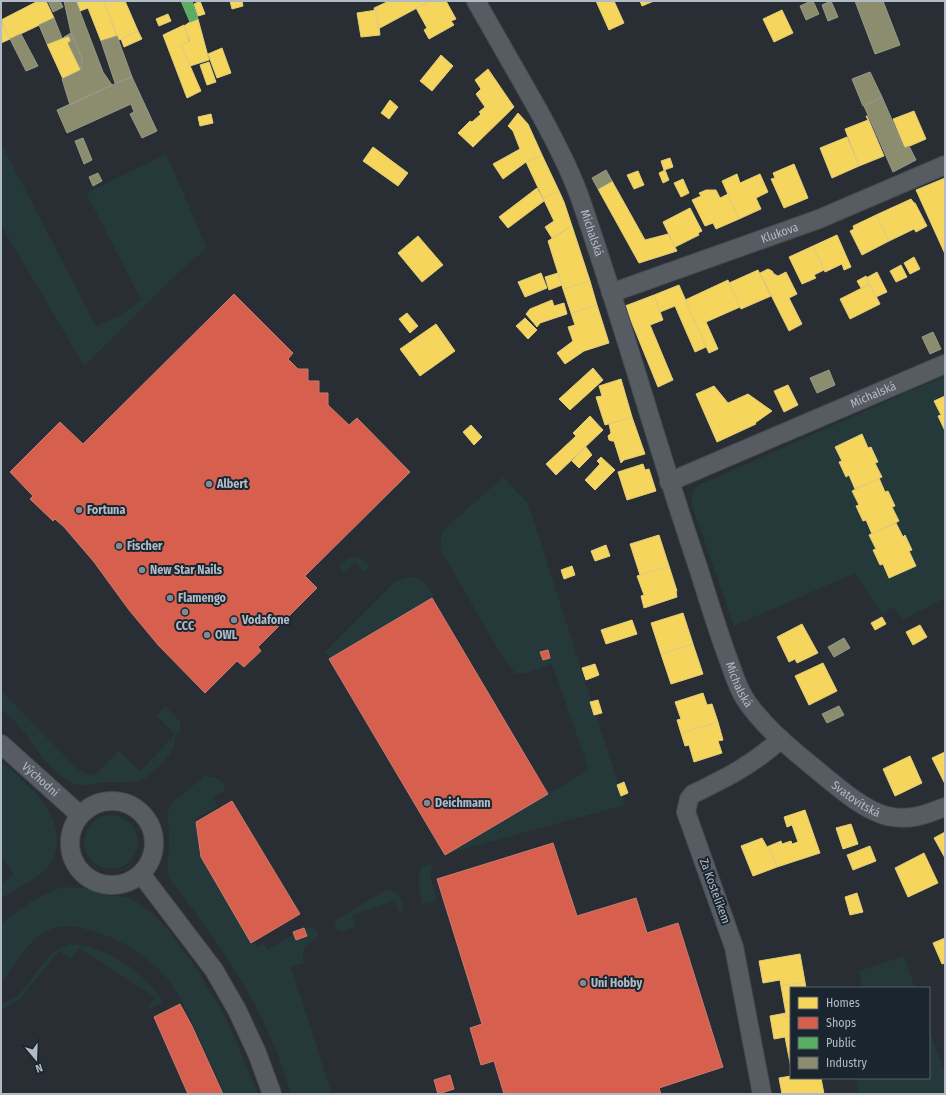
<svg xmlns="http://www.w3.org/2000/svg" width="946" height="1095" viewBox="0 0 946 1095" font-family="'Fira Sans Condensed',sans-serif">
	<rect width="100%" height="100%" fill="#282e34"/>
	<!-- green -->
	<path fill="#25383a" d="M1,143L96,326L121,315L141,300L86,193L166,154L207,248L179,272L85,365L81,361L1,225Z
		M945,376V598L903,620L894,607L882,614L855,573L734,626L691,503L693,490L699,485L903,394Z
		M503,477L528,503L625,805L446,854L589,770L552,664L525,673H515L504,659L446,560L440,548L442,531Z
		M352,557C359,558 368,558 369,567L364,572L355,562L344,573L338,566L342,562Z
		M413,577C426,580 428,585 433,597L330,659L325,652L395,582L406,578Z
		M1,691L80,771L94,776L119,751L140,771L175,735L156,715L166,706L180,722V731L175,736C176,752 163,763 152,773C135,787 129,781 109,782C100,782 91,786 82,785C55,784 31,739 15,721C10,717 6,713 1,709Z
		M1,761C25,782 58,807 57,842C56,854 52,864 43,872C31,882 15,890 1,898V884L14,874L1,856Z
		M204,776C213,776 225,779 225,790L213,797L218,806L195,819L201,858L252,945L255,943L257,946L263,943L268,950C279,943 302,926 315,928L318,934L316,938L304,948L303,957L304,963L291,967L332,1094H291C283,1068 274,1042 261,1017C237,968 204,923 170,880C165,867 169,855 169,842C170,829 164,816 171,804Z
		M84 842a27 27 0 1 1 54 0a27 27 0 1 1-54 0Z
		M434,861L430,877L437,900L423,904C419,890 417,882 421,868Z
		M63,887L84,888L101,894L129,898L137,902L153,914L168,929L198,971L228,1022L258,1094H225C216,1074 207,1055 198,1036C190,1018 182,999 170,982C152,959 123,940 95,932C76,926 62,922 43,933C27,943 17,962 6,977L1,980V924C19,909 40,894 63,887Z
		M387,889C398,889 409,906 399,913L395,901L352,915L356,927L341,932L337,930L334,925L336,920Z
		M70,944C83,944 92,948 103,952C130,963 147,978 163,1003L148,1009L147,1008L155,997L79,948L71,959L59,951L19,1000L1,1009V1004C34,994 35,955 70,944Z
		M904,956L915,988H862L859,971Z
		M929,1028L945,1074V1094H859L855,1078H929Z"/>
	<!-- homes -->
	<path fill="#f6d55c" stroke="#e1cd7c" d="M38,1H46L54,18L10,39L1,20Z
		M76,1H104L117,36L101,41L88,8L80,11Z
		M104,1H125L138,31L119,40Z
		M200,1L205,14L198,16L194,4Z
		M230,1H242L243,6L232,9Z
		M389,1H430L378,29L374,8Z
		M430,1H446L456,19L451,21L454,25L429,39L424,30L427,28L416,8Z
		M596,1H614L624,23L609,30Z
		M640,1H654L642,6Z
		M377,10L380,35L361,37L357,13Z
		M782,10L793,33L774,42L763,19Z
		M168,14L171,21L159,26L156,19Z
		M198,19L209,60L190,66L181,45L190,41L184,26L190,22Z
		M1,21L10,39L1,43Z
		M184,25L189,41L181,45L201,91L187,98L163,35Z
		M138,31L142,39L124,47L121,39Z
		M69,36L71,41L68,43L81,70L63,79L47,44Z
		M222,48L231,73L217,78L208,54Z
		M441,55L453,66L432,91L420,81Z
		M209,62L216,82L207,85L200,65Z
		M488,69L514,107L473,147L458,133L470,121L472,122L481,114L479,112L485,107L476,94L481,89L475,80Z
		M390,100L398,107L389,119L381,113Z
		M914,111L926,139L905,148L893,119Z
		M518,113L528,124L542,155L526,162L503,179L493,164L520,149L513,131L508,126Z
		M211,114L213,123L200,126L198,117Z
		M866,116H867L884,156L859,166L845,129L868,120Z
		M847,137L859,166L832,178L820,148Z
		M373,147L408,173L398,186L363,161Z
		M542,155L559,191L543,198L526,162Z
		M670,158L673,167L664,170L661,161Z
		M794,164L808,198L784,208L771,179L775,178L773,173Z
		M665,170L669,180L663,183L659,173Z
		M638,171L644,185L634,189L627,175Z
		M737,174L740,183L760,174L768,192L756,198L761,209L739,219L722,181Z
		M945,178V254L916,190Z
		M683,179L689,193L681,197L674,183Z
		M612,181L645,240L668,234L677,251L639,263L598,189Z
		M537,188L544,201L508,228L499,217Z
		M706,190H716L720,198L728,194L739,219L716,229L713,223L705,226L692,200L701,196L699,193Z
		M559,191L564,202L572,226L552,238L545,227L554,221L543,198Z
		M911,199L914,203H915L927,226L916,232L914,229L889,241L876,215Z
		M690,208L702,231L698,233L699,235L675,247L663,222Z
		M876,215L889,241L862,255L850,231L854,229L853,226Z
		M572,226L590,281L563,289L548,241Z
		M837,235L851,267L844,270L842,264L825,272L813,246Z
		M418,236L443,265L422,282L398,253Z
		M813,246L824,270L814,275L816,278L802,284L789,257Z
		M914,257L920,269L910,274L904,263Z
		M901,265L907,277L896,282L890,271Z
		M768,269L772,271L774,274L778,276L786,272L797,294L789,298L802,324L789,331L760,273Z
		M758,270L771,296L741,309L729,283Z
		M877,272L887,292L876,297L866,278Z
		M541,273L547,288L525,297L518,282Z
		M558,273L562,285L549,290L545,277Z
		M866,276L870,284L861,288L857,281Z
		M728,280L740,307L706,322L718,349L709,353L685,300Z
		M590,281L597,305L571,313L563,289Z
		M870,284L880,304L850,319L840,299Z
		M679,285L706,347L695,352L675,306L660,312L654,295Z
		M654,295L663,320L650,325L673,380L658,387L625,306Z
		M552,300L554,306L564,303L567,314L540,323L537,327L526,314L530,309Z
		M597,305L609,343L584,351L565,364L557,353L573,341L568,327L575,325L571,313Z
		M407,313L418,326L410,333L399,319Z
		M525,318L537,330L528,339L516,326Z
		M436,324L455,351L420,376L400,349Z
		M593,368L603,380L570,410L559,399Z
		M621,379L632,417L605,425L596,397L602,396L599,386Z
		M788,385L798,405L784,412L774,391Z
		M714,386L728,403L748,394L772,411L755,423L756,424L717,442L696,394Z
		M945,396V431L938,416L941,415L934,401Z
		M590,416L603,430L556,475L546,464L576,436L573,433Z
		M632,417L645,454L624,460L621,463L614,441H612L609,440L608,436L611,433L609,424Z
		M471,425L482,437L474,445L463,432Z
		M862,434L868,448L871,447L878,462L875,463L882,477L855,489L849,475L846,477L839,462L842,461L835,447Z
		M586,447L592,455L579,468L572,461Z
		M601,457L615,470L595,490L585,480L600,464L597,461Z
		M643,464L645,470L649,469L656,491L627,500L618,472Z
		M879,478L885,492L888,491L895,506L892,507L899,521L872,534L866,520L863,521L856,506L859,505L852,491Z
		M896,523L903,537L905,535L912,550L909,551L916,566L889,578L883,564L880,565L873,550L876,549L869,535Z
		M659,535L669,566L640,575L630,544Z
		M606,545L610,556L595,561L591,551Z
		M572,566L575,575L564,579L561,570Z
		M669,566L677,591H676L677,597L644,608L641,596L644,595L637,576Z
		M683,613L693,644L661,654L651,623Z
		M882,617L886,624L875,630L871,623Z
		M632,620L637,634L606,644L601,630Z
		M802,624L818,653L797,663L795,659L789,662L777,637Z
		M920,625L927,637L913,645L906,632Z
		M693,644L703,674L671,684L661,654Z
		M823,663L837,691L809,705L795,676Z
		M595,664L599,675L586,680L582,668Z
		M703,693L707,705L712,704L718,722L681,733L677,720L681,719L675,702Z
		M598,700L602,713L594,715L590,702Z
		M718,722L723,740L718,741L722,753L694,762L689,745L685,746L681,733Z
		M945,752V784L932,758Z
		M910,756L922,783L895,796L883,769Z
		M624,782L628,793L621,796L617,785Z
		M805,810L820,853L777,867L769,846L781,841L782,844L791,841L792,844L798,842L792,825L787,827L784,817Z
		M851,824L858,844L843,849L836,828Z
		M945,832V858L934,838Z
		M762,838L767,847L769,846L777,867L753,876L741,846Z
		M870,846L876,861L853,870L847,855Z
		M924,853L938,883L908,897L895,868Z
		M857,893L863,912L850,915L845,897Z
		M945,938V963L942,964L933,943Z
		M800,954L805,982L781,986L780,980L763,983L759,961Z
		M805,982L806,988H791V1016L783,1017V1015L786,1014L781,986Z
		M786,1013V1014L783,1015V1017L791,1016V1068L785,1037L774,1039L770,1016Z
		M791,1076V1078H821L824,1094H782L779,1078Z"/>
	<!-- shops -->
	<path fill="#d6604d" stroke="#cb7b71" d="M234,294L293,353L288,359L298,369H308V381H319V393H328V405L349,425L357,418L410,472L305,576L317,588L258,647L261,651L244,667L237,661L205,693L159,646L129,610L94,562L64,527L55,519L53,521L30,499L33,496L10,472L60,422L83,444Z
		M432,598L548,794L445,855L329,659Z
		M548,650L550,658L543,660L540,652Z
		M232,801L300,914L251,943L201,857L196,822Z
		M553,843L577,916L636,898L647,933L678,923L723,1067L659,1088L661,1094H504L494,1061L481,1065L470,1028L482,1024L437,879Z
		M304,928L307,936L296,940L293,932Z
		M180,1004L192,1026L223,1094H188L154,1017Z
		M450,1075L454,1089L438,1094L434,1080Z"/>
	<!-- public -->
	<path fill="#5aae61" stroke="#74b27f" d="M181,1H192L198,19L190,22Z"/>
	<!-- industry -->
	<path fill="#8c8c6e" stroke="#979a88" d="M48,1H60L63,7L53,12Z
		M64,1H76L103,72L112,85L70,105L62,79L81,70L82,59L71,33Z
		M811,1H813L819,14L806,20L800,6Z
		M831,1L838,17L828,21L822,5Z
		M855,1H883L900,45L875,54Z
		M54,18L62,38L47,44L39,25Z
		M71,33L82,59L81,70L68,43L71,41L69,36L64,37Z
		M21,34L38,66L26,71L10,39Z
		M117,36L132,77L115,83L101,41Z
		M870,72L882,97L863,106L852,79Z
		M132,77L157,131L142,138L130,114L134,112L131,104L67,133L57,110L112,85Z
		M882,97L902,143L905,148L909,146L916,160L893,172L864,106Z
		M83,138L92,160L84,164L75,141Z
		M606,170L612,181L598,189L592,178Z
		M98,173L102,181L93,186L89,177Z
		M933,332L941,349L930,354L922,337Z
		M829,370L835,385L817,393L810,378Z
		M844,638L850,648L834,657L828,647Z
		M839,706L844,715L827,723L822,714Z"/>
	<g fill="none" stroke-linecap="round" stroke-linejoin="round">
		<!-- minor casing -->
		<g stroke="#464a4f" stroke-width="20">
			<g id="minor">
				<path id="s1" d="M476,1C495,34 514,68 533,101C550,131 567,163 579,195C622,318 656,444 698,567C707,596 716,625 726,653C732,668 736,685 745,699C763,726 788,746 812,766C832,782 862,810 887,816C910,821 924,815 945,807"/>
				<path id="s2" d="M611,293L819,219L945,165"/>
				<path id="s3" d="M669,482L945,364"/>
				<path id="s4" d="M1,744L80,815"/>
				<circle cx="112" cy="843" r="42"/>
				<path d="M141,874L214,970L237,1010L257,1053L272,1094"/>
				<path d="M762,1094L734,947L686,812L689,799L693,794C728,777 752,765 781,739"/>
			</g>
		</g>
		<!-- minor -->
		<use href="#minor" stroke="#575c63" stroke-width="18"/>
	</g>
	<!-- markers -->
	<g fill="#818a93" stroke="#1b252f" stroke-width="1.5">
		<circle cx="209" cy="484" r="4"/>
		<circle cx="79" cy="510" r="4"/>
		<circle cx="119" cy="546" r="4"/>
		<circle cx="142" cy="570" r="4"/>
		<circle cx="170" cy="598" r="4"/>
		<circle cx="185" cy="612" r="4"/>
		<circle cx="234" cy="620" r="4"/>
		<circle cx="207" cy="635" r="4"/>
		<circle cx="427" cy="803" r="4"/>
		<circle cx="583" cy="983" r="4"/>
	</g>
	<g text-anchor="middle" dominant-baseline="central" stroke-width="4" stroke-linejoin="round" paint-order="stroke">
		<!-- street labels -->
		<g font-size="12" fill="#b1bbc6" stroke="#1b252f">
			<text stroke="none"><textPath href="#s1" startOffset="260">Michalská</textPath></text>
			<text stroke="none"><textPath href="#s2" startOffset="179">Klukova</textPath></text>
			<text stroke="none"><textPath href="#s3" startOffset="222">Michalská</textPath></text>
			<text stroke="none"><textPath href="#s1" startOffset="735">Michalská</textPath></text>
			<text stroke="none"><textPath href="#s4" startOffset="53">Východní</textPath></text>
			<text stroke="none"><textPath href="#s1" startOffset="901">Svatovítská</textPath></text>
			<text transform="translate(715 891) rotate(70)">Za Kostelíkem</text>
		</g>
		<!-- poi labels -->
		<g font-size="12" font-weight="bold" fill="#b1bbc6" stroke="#1b252f" text-anchor="start">
			<text x="217" y="484">Albert</text>
			<text x="87" y="510">Fortuna</text>
			<text x="127" y="546">Fischer</text>
			<text x="150" y="570">New Star Nails</text>
			<text x="178" y="598">Flamengo</text>
			<text x="242" y="620">Vodafone</text>
			<text x="185" y="626" text-anchor="middle">CCC</text>
			<text x="215" y="635">OWL</text>
			<text x="435" y="803">Deichmann</text>
			<text x="591" y="983">Uni Hobby</text>
		</g>
	</g>
	<!-- border -->
	<rect width="946" height="1095" fill="none" stroke="#b1bbc6" stroke-width="4"/>
	<!-- legend -->
	<rect x="790" y="987" width="140" height="92" fill="#1b252f" stroke="#57616b"/>
	<rect x="798" y="997" width="20" height="12" fill="#f6d55c" stroke="#57616b"/>
	<text x="826" y="1007" font-size="12" fill="#b1bbc6">Homes</text>
	<rect x="798" y="1017" width="20" height="12" fill="#d6604d" stroke="#57616b"/>
	<text x="826" y="1027" font-size="12" fill="#b1bbc6">Shops</text>
	<rect x="798" y="1037" width="20" height="12" fill="#5aae61" stroke="#57616b"/>
	<text x="826" y="1047" font-size="12" fill="#b1bbc6">Public</text>
	<rect x="798" y="1057" width="20" height="12" fill="#8c8c6e" stroke="#57616b"/>
	<text x="826" y="1067" font-size="12" fill="#b1bbc6">Industry</text>
	<!-- north arrow -->
	<g transform="translate(36 1059) rotate(161)" stroke="#1b252f" stroke-width="3" paint-order="stroke">
	<path d="M0-3L7 15L0 10L-7 15Z" fill="#b1bbc6"/>
	<text y="-6" font-size="11" font-weight="bold" text-anchor="middle" fill="#b1bbc6">N</text>
	</g>
</svg>
